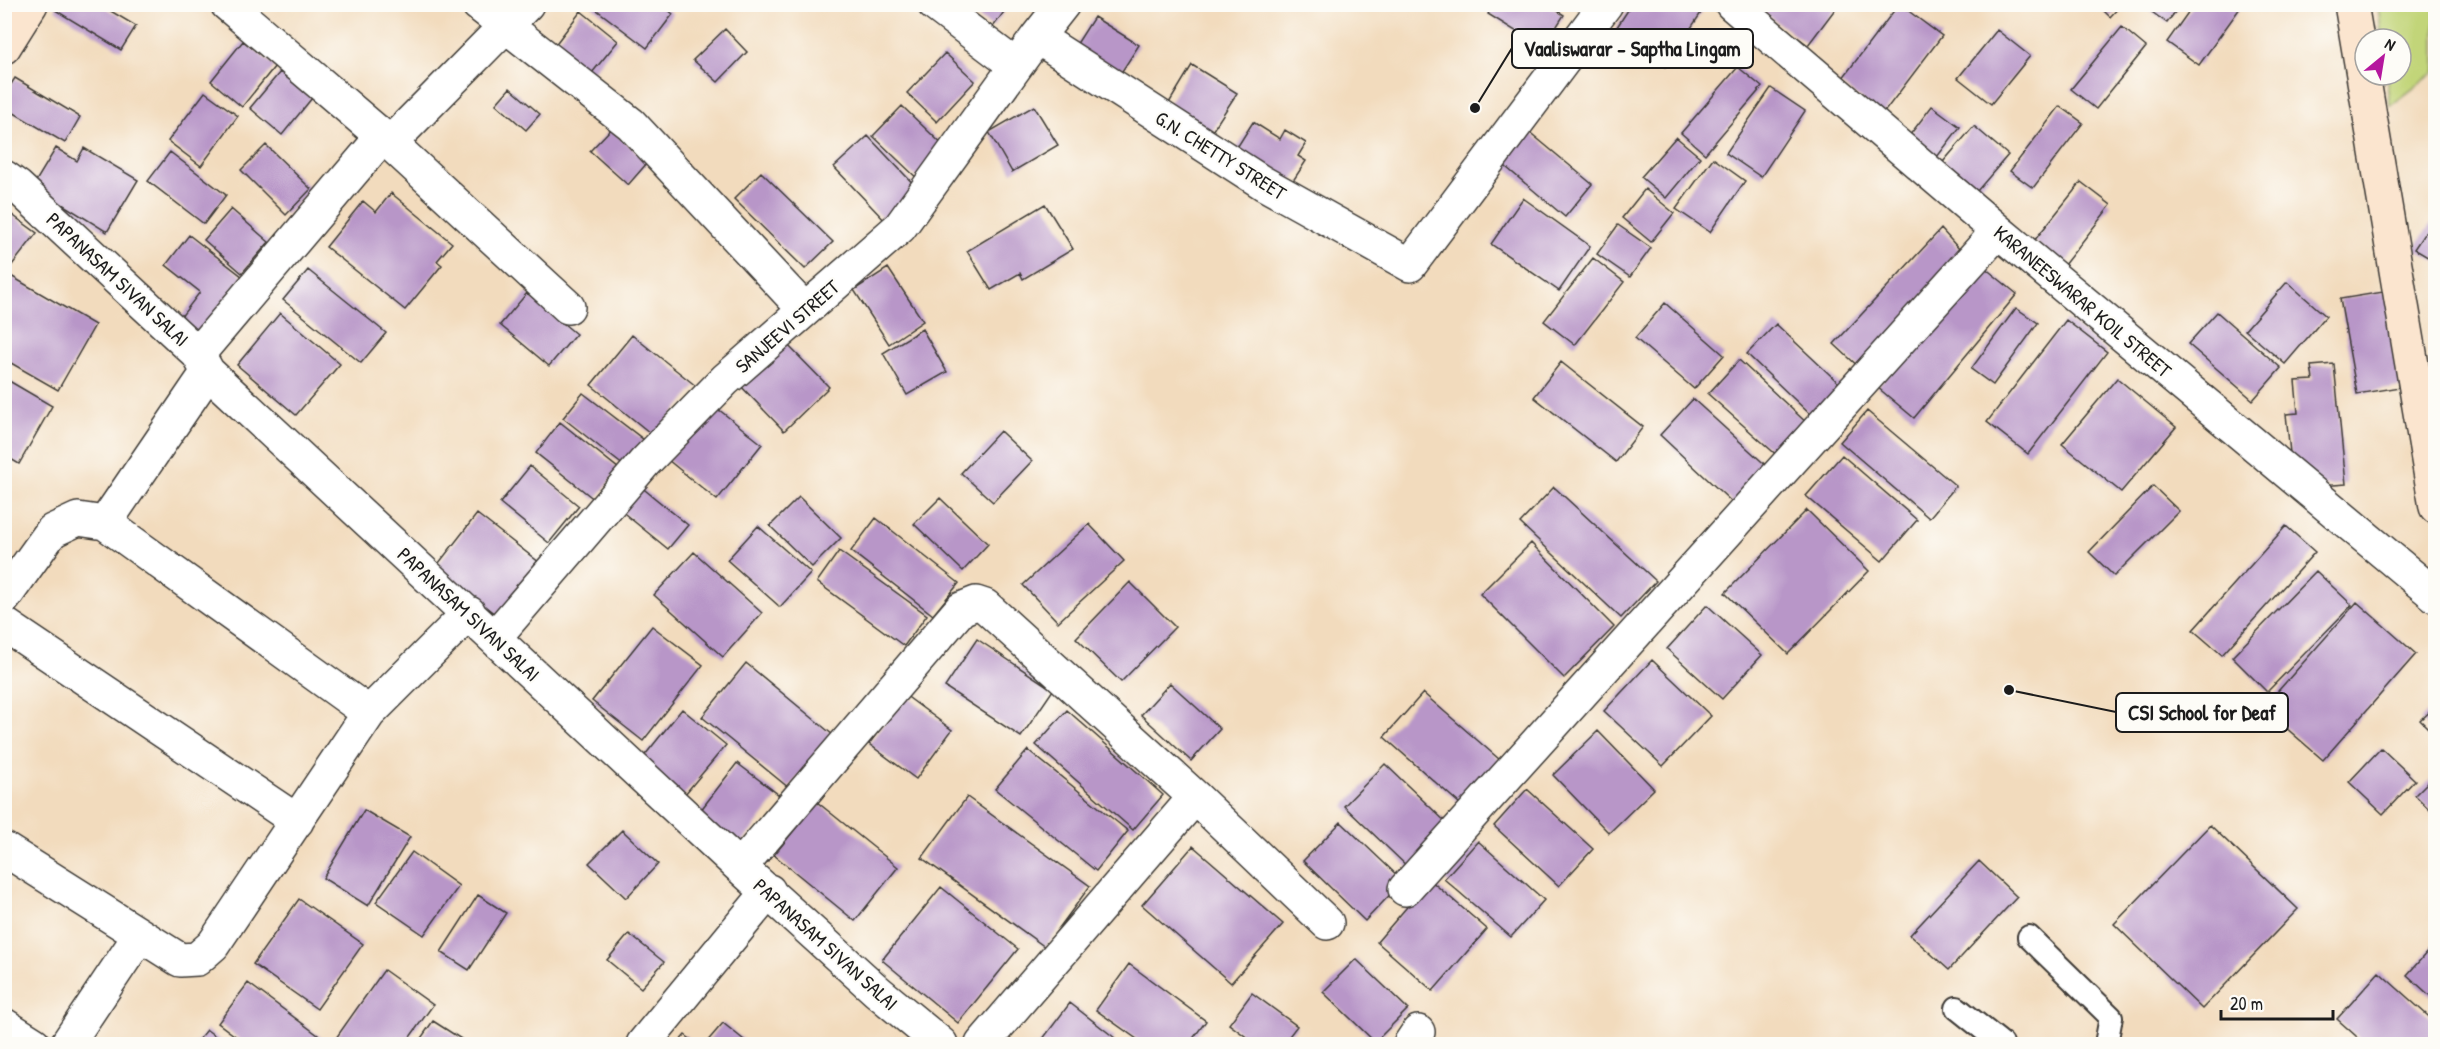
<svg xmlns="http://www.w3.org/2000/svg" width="2440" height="1049" viewBox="0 0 2440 1049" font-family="'Patrick Hand',sans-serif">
	<rect width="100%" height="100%" fill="#fdfcf7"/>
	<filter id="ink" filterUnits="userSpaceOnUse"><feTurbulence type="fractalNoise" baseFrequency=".0167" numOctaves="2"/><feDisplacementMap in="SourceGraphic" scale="12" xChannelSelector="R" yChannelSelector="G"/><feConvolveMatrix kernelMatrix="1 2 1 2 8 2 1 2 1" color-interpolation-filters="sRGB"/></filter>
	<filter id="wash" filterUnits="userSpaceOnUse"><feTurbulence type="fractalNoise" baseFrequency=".008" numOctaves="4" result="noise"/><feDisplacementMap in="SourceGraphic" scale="24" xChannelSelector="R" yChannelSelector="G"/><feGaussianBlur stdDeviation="1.35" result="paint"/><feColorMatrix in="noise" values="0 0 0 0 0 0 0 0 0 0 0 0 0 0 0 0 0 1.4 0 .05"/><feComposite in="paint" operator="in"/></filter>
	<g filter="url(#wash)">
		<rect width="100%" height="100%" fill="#f2dbbd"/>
		<!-- green -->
		<path fill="#c2d579" stroke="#6f784a" stroke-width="1.5" d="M2378,5H2435V72L2390,106L2386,75H2401V39H2382Z"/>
		<g id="blocks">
			<!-- building -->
			<path fill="#b896c8" d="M58,4H99L136,26L121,50L55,10Z
				M589,4H661L673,14L647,48Z
				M1494,4H1547L1564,15L1543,48L1488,14Z
				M1632,4H1689L1701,13L1665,67L1613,33Z
				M1771,4H1839L1808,45L1765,13Z
				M1899,4L1942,36L1882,115L1839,83Z
				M2097,4H2122L2110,17Z
				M2141,4H2181L2167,23Z
				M2194,4H2243L2199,65L2167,42Z
				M961,5H1009L993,27Z
				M581,11L618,41L587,79L551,50Z
				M1094,17L1139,45L1115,82L1071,53Z
				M2122,27L2146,47L2096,109L2071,89Z
				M725,29L747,52L718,82L693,60Z
				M1997,30L2030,56L1991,104L1958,78Z
				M243,41L275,66L242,107L211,81Z
				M945,53L975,81L937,122L907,93Z
				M1192,65L1237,93L1209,136L1166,108Z
				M1738,67L1762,87L1705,154L1681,133Z
				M280,72L312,98L282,135L250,108Z
				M15,78L80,117L65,143L4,107V95Z
				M510,88L540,114L526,130L496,104Z
				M1771,88L1805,111L1761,177L1726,153Z
				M205,92L238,116L201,166L168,141Z
				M902,106L952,154L923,184L873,136Z
				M1034,106L1058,145L1012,172L989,132Z
				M1932,106L1960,127L1937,157L1909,136Z
				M2060,106L2083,123L2033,188L2010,171Z
				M1253,122L1280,139L1285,130L1306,143L1298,156L1306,161L1287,190L1231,157Z
				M1974,126L2008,155L1977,191L1943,162Z
				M611,129L648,162L628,185L590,151Z
				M1527,130L1592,184L1565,217L1500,162Z
				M868,136L921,192L887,223L834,167Z
				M1676,137L1700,157L1666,198L1641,177Z
				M266,145L311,189L286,215L241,170Z
				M56,148L77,161L84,148L138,180L107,232L33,186Z
				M170,152L226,195L204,224L148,181Z
				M1713,158L1745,181L1710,232L1676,209Z
				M761,172L833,242L805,269L734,199Z
				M2081,182L2111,205L2064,265L2034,241Z
				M1645,189L1674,213L1651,242L1622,218Z
				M391,193L452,243L437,261L442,265L405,310L326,247L363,201L376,212Z
				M1523,198L1590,246L1559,291L1491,244Z
				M1045,204L1073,249L1023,279L1020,273L991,290L967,251Z
				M4,209L37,233L12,265L4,260Z
				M231,209L269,242L242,273L204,240Z
				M2436,216V262L2414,249Z
				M1618,225L1651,248L1630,277L1597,254Z
				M1941,229L1960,250L1862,370L1834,344Z
				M189,235L243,277L197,337L177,322L200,292L166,265Z
				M1593,258L1624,282L1575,345L1544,321Z
				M1979,263L2017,294L1914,418L1877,387Z
				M888,268L923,321L889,344L854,290Z
				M308,270L386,333L361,363L283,300Z
				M4,272L95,325L58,390L4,359Z
				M2287,282L2326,316L2285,364L2245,330Z
				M2389,291L2406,386L2357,394L2340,299Z
				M527,293L576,334L549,366L500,325Z
				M1665,303L1724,355L1694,389L1635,338Z
				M2016,308L2038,323L1993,385L1971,369Z
				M2217,312L2281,368L2253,400L2188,344Z
				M280,313L340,364L296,415L237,365Z
				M2066,320L2107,352L2028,454L1987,422Z
				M1776,324L1844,388L1815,419L1747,354Z
				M922,329L947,372L907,395L883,353Z
				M632,335L696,386L655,437L591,385Z
				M782,339L829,387L784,431L737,382Z
				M1739,360L1809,425L1780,458L1708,394Z
				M1561,362L1643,427L1616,462L1534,397Z
				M2334,364L2346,484L2321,486L2290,453L2286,414L2298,413L2295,381L2313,380L2311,366Z
				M4,378L52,406L19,464L4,455Z
				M2117,378L2176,427L2121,492L2062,444Z
				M583,393L644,440L624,466L563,418Z
				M1693,399L1771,470L1736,506L1660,435Z
				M713,405L762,444L717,500L668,460Z
				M1867,411L1956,486L1929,518L1840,442Z
				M560,422L619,469L595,500L536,453Z
				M1000,431L1032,461L993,502L961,473Z
				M1842,455L1917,520L1882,561L1806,496Z
				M530,466L579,506L549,543L500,503Z
				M640,486L688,525L668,549L620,510Z
				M2153,486L2179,511L2114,576L2089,552Z
				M1554,487L1656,581L1621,618L1520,523Z
				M799,497L841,538L812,567L770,526Z
				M940,498L988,544L963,571L914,524Z
				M1807,510L1869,571L1788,654L1725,593Z
				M477,514L540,563L499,617L435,568Z
				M876,518L959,583L933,615L851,551Z
				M1089,524L1124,561L1058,622L1023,585Z
				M758,526L811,573L780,607L727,560Z
				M2286,526L2315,552L2222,655L2193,630Z
				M1531,543L1614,627L1564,678L1480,594Z
				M839,551L927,615L904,646L817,582Z
				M694,552L762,613L723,657L654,595Z
				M2316,571L2352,605L2267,692L2232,657Z
				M1130,582L1175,627L1121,682L1076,638Z
				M2357,602L2416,654L2323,760L2263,708Z
				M1707,605L1762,655L1722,699L1667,649Z
				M652,626L703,665L643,741L592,701Z
				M977,639L1053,690L1021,737L945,687Z
				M1652,660L1711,716L1663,766L1604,711Z
				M746,663L833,735L789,788L702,717Z
				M1170,683L1220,729L1191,761L1141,715Z
				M1423,693L1507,766L1468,811L1384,737Z
				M905,695L952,730L916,779L869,744Z
				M2436,705V736L2420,720Z
				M682,709L726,745L680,800L637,765Z
				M1067,710L1163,795L1133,830L1036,745Z
				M1598,731L1654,789L1609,833L1553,775Z
				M2381,748L2415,780L2383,814L2349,782Z
				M1028,750L1128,831L1096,871L995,789Z
				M737,763L779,795L738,848L697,815Z
				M1385,764L1452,828L1411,870L1344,806Z
				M2436,774V816L2415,795Z
				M1527,789L1593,849L1559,886L1494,826Z
				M967,797L1090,886L1045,947L922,858Z
				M817,802L898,867L855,921L774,855Z
				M364,810L410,837L368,906L323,878Z
				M1341,822L1403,881L1365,921L1303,861Z
				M2210,825L2298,909L2202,1009L2114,924Z
				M622,830L658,864L626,898L589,863Z
				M1478,841L1544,900L1511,937L1444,879Z
				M1193,846L1283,924L1231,983L1142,905Z
				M412,852L459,886L424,935L376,902Z
				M1979,861L2017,897L1949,970L1910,935Z
				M1430,880L1487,929L1433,991L1377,942Z
				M941,887L1018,949L958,1023L882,960Z
				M478,895L506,913L469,970L441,952Z
				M299,899L363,944L317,1009L253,964Z
				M629,934L664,962L641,988L607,960Z
				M2436,942V1001L2407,975Z
				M1356,959L1408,1009L1375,1042L1323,992Z
				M1129,964L1206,1021L1189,1044H1144L1096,1010Z
				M384,970L433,1005L405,1044H345L336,1038Z
				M2379,972L2436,1023V1044H2365L2337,1019Z
				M248,983L330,1044H246L218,1023Z
				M1252,993L1297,1026L1283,1044H1256L1229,1024Z
				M1070,1003L1115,1038L1110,1044H1039Z
				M433,1021L469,1044H417Z
				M723,1023L749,1044H705Z
				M207,1030L226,1044H195Z
				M685,1035L697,1044H677Z"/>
		</g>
	</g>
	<g filter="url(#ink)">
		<use href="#blocks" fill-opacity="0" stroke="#3c3934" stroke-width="1.5"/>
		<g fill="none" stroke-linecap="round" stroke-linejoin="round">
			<!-- lane casing -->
			<g stroke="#3c3934" stroke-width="26">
				<path id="lane" d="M2029,937L2111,1017L2106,1044
					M1957,1008L2002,1044"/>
			</g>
			<!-- street casing -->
			<g stroke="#3c3934" stroke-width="36">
				<path id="street" d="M227,4L390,143L568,307
					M478,4L631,124L805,310
					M934,4L1016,66
					M1732,4L1998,231L2436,596
					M1037,37L1263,183L1410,265L1606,4
					M390,143L527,4
					M4,177L18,187L198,354L208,372L740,867L877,991L941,1044
					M198,354L382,137
					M105,523L208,372
					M4,598L52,531L78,519L105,523L369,713
					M4,624L297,821
					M495,637L645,462L725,380L900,227L1037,37L1063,4
					M4,849L180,960L197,959L213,945L369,713L469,613
					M740,867L961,609L976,603L985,606L1195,797L1327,923
					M1405,889L1998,231
					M4,1025L34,1044
					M67,1044L140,935
					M643,1044L769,891
					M982,1044L1195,797
					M1410,1044L1418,1032"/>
			</g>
			<!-- secondary casing -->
			<g stroke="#3c3934" stroke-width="36">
				<path id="secondary" d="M2351,4L2436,507
					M4,47L31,4"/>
			</g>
			<!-- lane -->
			<use href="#lane" stroke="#fff" stroke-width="22"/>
			<!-- street -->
			<use href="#street" stroke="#fff" stroke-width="33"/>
			<!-- secondary -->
			<use href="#secondary" stroke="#fbe5cf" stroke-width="33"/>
		</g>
	</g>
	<g text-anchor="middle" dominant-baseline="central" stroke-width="4.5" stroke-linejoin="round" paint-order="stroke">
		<!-- street labels -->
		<g font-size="20" fill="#1c1c1c" stroke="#fdfcf7">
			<text transform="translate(1221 155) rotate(32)">G.N. CHETTY STREET</text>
			<text transform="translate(118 279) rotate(43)">PAPANASAM SIVAN SALAI</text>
			<text transform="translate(2083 301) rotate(40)">KARANEESWARAR KOIL STREET</text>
			<text transform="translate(787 326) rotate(-41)">SANJEEVI STREET</text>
			<text transform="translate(469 614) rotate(43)">PAPANASAM SIVAN SALAI</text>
			<text transform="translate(826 944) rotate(42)">PAPANASAM SIVAN SALAI</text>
		</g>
	</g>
	<!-- callouts -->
	<path fill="none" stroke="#1c1c1c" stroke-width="2" d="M1475 108L1512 48M2009 690L2116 712"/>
	<g fill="#1c1c1c" stroke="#fdfcf7" stroke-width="2">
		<circle cx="1475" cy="108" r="6"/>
		<circle cx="2009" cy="690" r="6"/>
	</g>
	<g fill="#fdfcf7" stroke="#1c1c1c" stroke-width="2">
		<rect x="1512" y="29" width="241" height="39" rx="6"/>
		<rect x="2116" y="693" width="172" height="39" rx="6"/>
	</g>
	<g font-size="21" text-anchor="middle" font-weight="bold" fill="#1c1c1c">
		<text x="1632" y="56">Vaaliswarar - Saptha Lingam</text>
		<text x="2202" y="720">CSI School for Deaf</text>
	</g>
	<!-- margin -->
	<rect width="2440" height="1049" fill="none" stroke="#fdfcf7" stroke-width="24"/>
	<!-- north arrow -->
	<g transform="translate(2383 57) rotate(30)"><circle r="28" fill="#fdfcf7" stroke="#a3a29f" stroke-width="1.5"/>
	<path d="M0-4.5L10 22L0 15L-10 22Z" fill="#b5179e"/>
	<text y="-9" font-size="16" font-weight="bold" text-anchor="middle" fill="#1c1c1c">N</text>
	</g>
	<!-- scale -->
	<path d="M2221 1010v9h112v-9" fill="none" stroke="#1c1c1c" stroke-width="3"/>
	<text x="2230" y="1010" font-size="18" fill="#1c1c1c" stroke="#fdfcf7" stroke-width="4.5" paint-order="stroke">20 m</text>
</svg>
